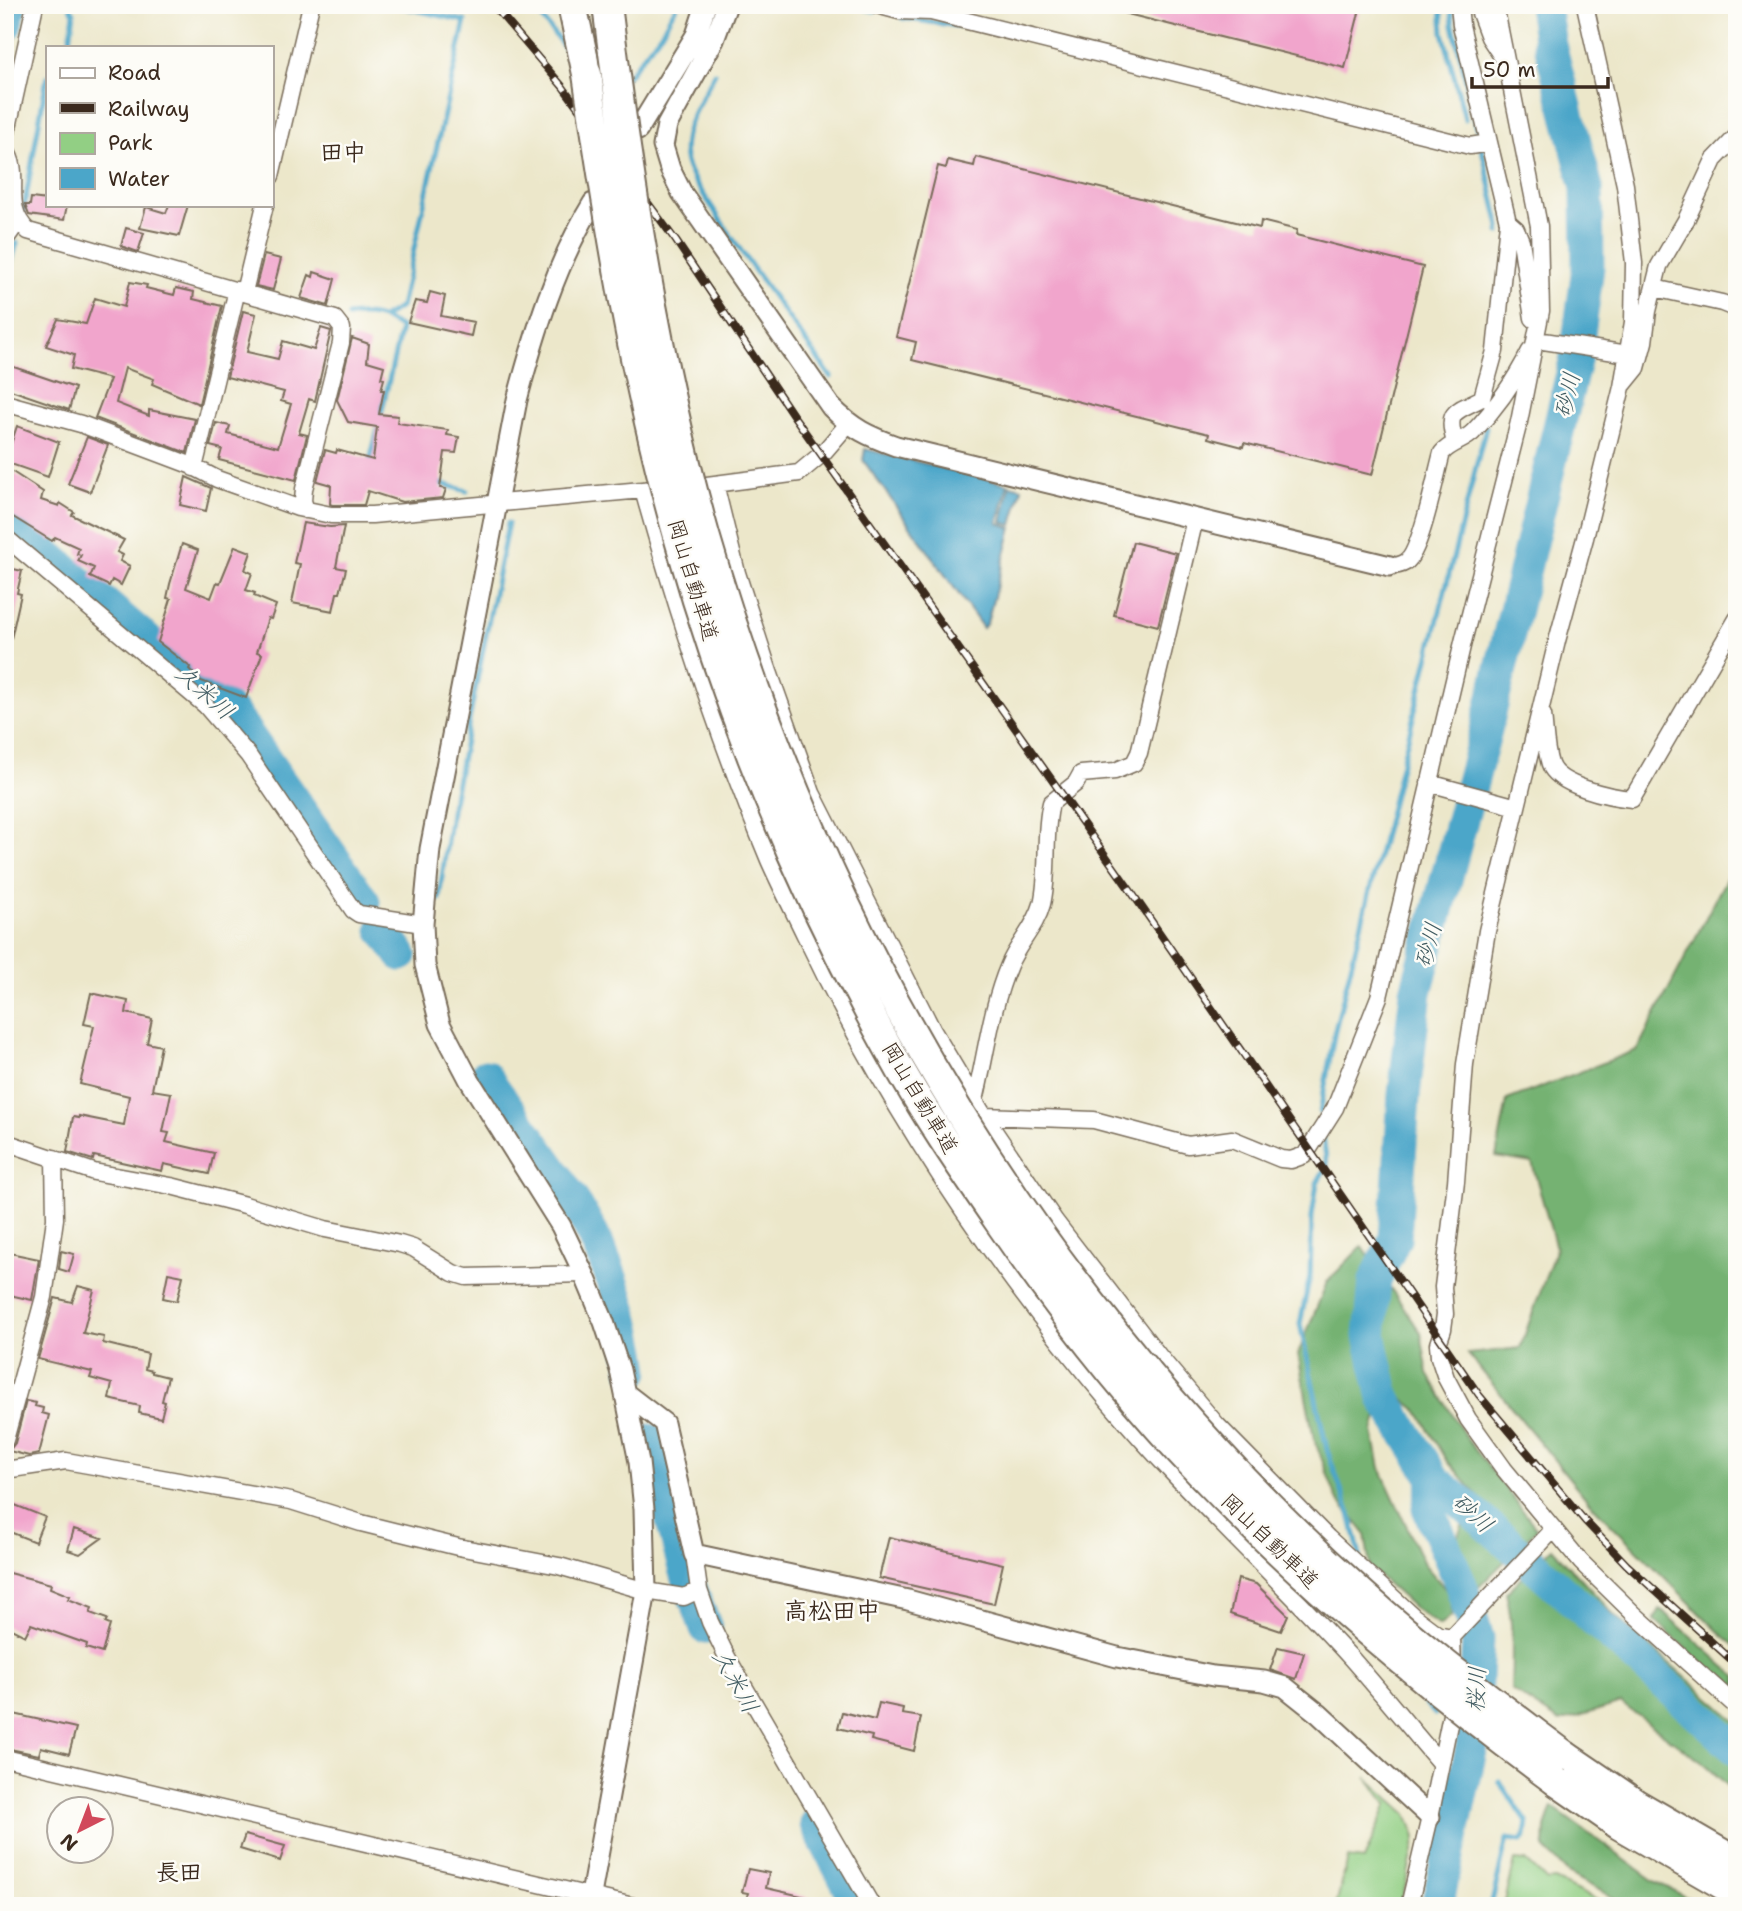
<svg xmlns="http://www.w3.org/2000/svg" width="1742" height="1911" viewBox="0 0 1742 1911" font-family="'Shantell Sans','Klee One',sans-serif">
	<rect width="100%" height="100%" fill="#fdfcf7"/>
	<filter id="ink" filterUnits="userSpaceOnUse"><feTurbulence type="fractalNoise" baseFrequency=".0143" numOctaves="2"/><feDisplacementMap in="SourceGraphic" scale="14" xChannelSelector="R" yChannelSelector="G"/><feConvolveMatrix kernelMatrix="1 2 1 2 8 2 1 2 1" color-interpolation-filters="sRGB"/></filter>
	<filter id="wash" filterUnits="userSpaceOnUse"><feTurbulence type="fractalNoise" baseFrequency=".00686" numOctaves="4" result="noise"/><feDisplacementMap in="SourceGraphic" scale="28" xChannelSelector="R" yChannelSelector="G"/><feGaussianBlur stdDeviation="1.57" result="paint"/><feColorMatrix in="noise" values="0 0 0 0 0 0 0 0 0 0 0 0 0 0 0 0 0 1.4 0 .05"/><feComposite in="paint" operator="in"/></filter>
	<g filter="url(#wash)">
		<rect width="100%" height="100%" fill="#ece7ca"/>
		<!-- green -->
		<path fill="#92cf84" stroke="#667c51" stroke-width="2" d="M1366,1777L1407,1814L1416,1837L1401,1906H1336L1348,1858L1364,1860L1387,1804Z
			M1515,1860L1526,1861L1547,1881L1555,1880L1609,1906H1504Z"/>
		<!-- forest -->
		<path fill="#75b272" stroke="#586e48" stroke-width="2" d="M1737,858V1647L1721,1634L1588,1501L1468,1354L1520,1348L1556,1248L1532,1163L1496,1157L1507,1100L1637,1050Z
			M1362,1246L1421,1333L1428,1374L1467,1439L1537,1529L1474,1592L1455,1542L1464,1521L1483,1502L1448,1462L1417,1410L1391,1389L1379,1408L1373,1432L1380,1468L1424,1564L1450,1594L1452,1616L1439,1626L1412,1606L1370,1568L1365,1534L1337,1499L1314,1439L1298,1354L1327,1282Z
			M1552,1548L1616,1617L1737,1722V1794L1703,1763L1621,1703L1560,1722L1511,1690C1512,1658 1514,1624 1506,1593Z
			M1660,1609L1737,1677V1694L1654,1620Z
			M1552,1807L1654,1881L1704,1906H1628L1568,1873L1544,1848L1545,1827Z"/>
		<!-- water -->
		<path fill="#4ba6c9" stroke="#436874" stroke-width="2" d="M865,449L1008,484L998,523L1012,528L987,623L983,628L863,460Z
			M1010,485L1022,488L1012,525L1002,522Z"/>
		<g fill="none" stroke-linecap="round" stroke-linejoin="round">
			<!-- stream -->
			<path stroke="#4ba6c9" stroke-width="5" d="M69,5L74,13L69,47
				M532,5L571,56
				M851,5L875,11
				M1441,5L1443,32L1465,119
				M1451,7L1453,25L1500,227L1499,233
				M902,18L958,26
				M715,73C702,99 680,128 685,158C688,176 704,194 714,210C750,267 792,322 831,377
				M627,77L661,33L677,5
				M23,214L47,77
				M5,285L17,243
				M348,316C370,313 382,316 401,328L380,419
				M384,317L401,307L465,21L393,5
				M369,464L378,429
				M436,482L467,491
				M439,899L451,812L508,523
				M1320,1113L1335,1030L1486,427
				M1323,1136L1327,1165L1317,1183L1312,1216L1310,1276L1300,1324L1327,1450L1350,1514L1360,1556
				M1407,1682L1435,1714
				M1491,1906L1507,1839L1521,1841L1525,1836L1527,1822L1499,1781"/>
			<!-- river -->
			<path stroke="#4ba6c9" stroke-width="33" d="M1544,5L1550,45L1587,188L1588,267L1576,357L1485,734L1416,992L1404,1095L1395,1239L1375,1281L1370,1336L1384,1398L1435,1480L1527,1559L1737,1749
				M5,26L10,5
				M5,518L234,715L364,902
				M383,929L401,955
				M485,1076C518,1123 555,1169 584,1218C610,1264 627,1319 634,1371
				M651,1440L685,1572L706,1628
				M1435,1480L1428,1508L1460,1582L1478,1638L1473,1741L1437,1906
				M816,1824L859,1906"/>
		</g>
		<g id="blocks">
			<!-- building -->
			<path fill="#f1a5cc" d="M1115,5H1361L1345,68L1115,11Z
				M976,157L1260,228L1261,221L1297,230L1296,235L1423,267L1372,475L1244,443L1243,447L1208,438L1209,434L912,360L916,342L896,337L938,166L946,168L948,160L974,166Z
				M31,198L47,200V205H67L64,220L29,215L25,205H30Z
				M169,205H188L179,236L140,228L146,207L166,213Z
				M126,228L144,233L138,252L121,246Z
				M264,255L281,259L273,290L256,286Z
				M314,272L335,279L328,306L301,298L309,275L313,277Z
				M130,282L147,285L146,288L174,295L176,288L194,292L193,299L222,306L199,404L152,384L154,379L125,368L116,403L149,416V410L195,419L187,453L95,418L110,379L71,369L74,355L46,346L58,319L86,324L95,298L124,307Z
				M430,292L445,296L441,316L474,322L471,336L408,322L415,301L427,303Z
				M243,311L256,314L247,352L278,359L283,341L314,350L321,328L331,331L315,401L309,399L299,433L307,435L296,480L219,460L222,449L210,446L216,423L230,426L228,434L278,447L291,404L281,401L284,392L227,377Z
				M352,338L369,344L367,361L384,366L381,378L384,379L381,390H384L379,414L398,416L397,423L448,430L447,435L459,437L456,453L445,452L440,488L446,489L443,498L402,502L368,491L364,505H332L330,504L331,485L317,481L325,450L336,453L337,450L373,460L377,427L348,422L337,400Z
				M5,364L75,388L69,410L5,388Z
				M17,426L59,442L48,477L5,462Z
				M87,437L108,445L90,492L68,484Z
				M5,467L43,492L41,500L59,506L60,503L74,512L72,515L124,540L117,552L123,555L120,561L130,566L121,585L112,580L109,586L90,577L94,568L78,561L81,555L77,554L79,548L55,537L52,541L5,512Z
				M186,477L211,488L206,511L180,505Z
				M303,523L330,527L344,526L336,567L346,569L340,593H337L333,611L292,603L300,564L294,563Z
				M1133,542L1176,553L1158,626L1114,615Z
				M182,544L198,550L186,588L211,598L217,582L220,583L235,546L251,552L245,570L252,573L246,590L255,593L254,596L276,605L271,619L268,618L257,652L262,654L246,698L201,681L189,669L190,667L158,642L171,599L167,598L170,584Z
				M5,567L22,571L17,593L21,594L11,639L5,638Z
				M91,993L128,1001L126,1013L152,1019L147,1043L161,1046L152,1090L171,1093L163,1132L169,1133L166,1142L214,1153L209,1174L164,1164L162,1171L94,1156L93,1160L67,1152L73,1117L79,1118V1116L124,1125L129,1096L80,1084L94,1026L84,1024Z
				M61,1251L74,1254L69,1272L59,1269Z
				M5,1252L39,1259L32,1300L5,1294Z
				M168,1273L183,1276L177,1301L163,1298Z
				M78,1286L94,1290L83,1333L104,1337L103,1343L148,1354L145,1369L152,1371V1373L168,1377L162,1401L165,1402L161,1418L139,1413L140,1406L109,1399L112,1384L90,1378L92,1372L38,1359L55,1298L72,1302Z
				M26,1401L36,1403L35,1406L43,1408L42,1413L49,1415L39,1454L29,1456L9,1451L15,1443Z
				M5,1501L45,1517L35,1542L5,1530Z
				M74,1529L102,1538L80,1554L68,1550Z
				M889,1537L1003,1564L994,1604L879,1578Z
				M5,1572L51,1584L50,1588L70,1596L68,1599L92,1608L90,1613L107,1619L105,1623L110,1625L102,1653L86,1648L87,1644L31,1624L25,1636L5,1626Z
				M1238,1579L1256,1584L1288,1615L1281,1631L1230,1614Z
				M1278,1647L1304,1653L1296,1679L1270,1670Z
				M879,1703L903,1708L902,1714L921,1717L914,1751L871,1740L872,1736L838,1728L842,1712L875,1720Z
				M5,1712L76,1728L69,1754L41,1747L39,1755L5,1748Z
				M245,1835L285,1846L280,1861L240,1849Z
				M748,1869L769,1873L766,1888L819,1900L818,1906H758L759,1904L746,1900L748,1893L742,1892Z"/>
		</g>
	</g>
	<g filter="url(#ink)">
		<use href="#blocks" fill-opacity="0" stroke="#796c5a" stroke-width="2"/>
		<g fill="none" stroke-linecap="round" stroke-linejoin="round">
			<!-- minor casing -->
			<g stroke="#796c5a" stroke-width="19">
				<path id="minor" d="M877,5L899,11L931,12L1470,146L1489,143
					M1477,5L1489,37L1501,55
					M1585,5L1625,185L1634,263L1633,322L1622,387L1585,538L1557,641L1487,931L1465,1064L1456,1182L1443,1287L1445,1314L1443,1329L1438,1344L1439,1357L1446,1378L1468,1419L1504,1469L1581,1562L1634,1614L1737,1707
					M5,141L35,5
					M5,149C24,175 0,204 28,231L335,319L342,328L341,343L304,489L303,501L306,510
					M271,176L311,5
					M1508,222L1516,229L1521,241L1533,318L1535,320
					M5,240L17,223
					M1654,288L1722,303L1737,309
					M244,292L265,205
					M1537,340L1628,354
					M1624,384L1637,368L1644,342L1648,311L1659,266L1686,220L1714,160L1737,136
					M5,403L81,424L190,465L217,479L298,508L331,515H372L653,489
					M1455,442C1445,410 1456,412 1482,398L1495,351L1508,222L1461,25L1459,5
					M194,468L237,290
					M715,484L737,573L768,669L812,793L932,1029L984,1116L1055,1221L1159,1356L1217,1425L1328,1538L1413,1616L1437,1634L1452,1637
					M707,485L799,473L823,453L848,424
					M643,490C678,615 719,740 769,860C780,885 793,910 805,935C885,1103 989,1260 1109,1402C1185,1492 1272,1571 1351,1658C1381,1692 1410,1728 1440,1763
					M5,537L206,706L248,755L353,910L359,914L423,924
					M1390,566C1395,566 1401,565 1406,562C1421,552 1436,474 1442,453C1450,443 1464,441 1473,432C1495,409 1516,379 1530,351
					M1543,715C1545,731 1545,749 1550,764C1557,786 1611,797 1632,799L1737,619
					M1429,783L1517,807
					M975,1100C986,1055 991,1007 1009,965C1018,943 1036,927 1042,904C1050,871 1043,835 1051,803L1076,783L1081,774L1115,771L1134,763L1139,753L1195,519
					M984,1116L1094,1120L1188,1145L1232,1139L1281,1159L1291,1160L1305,1155L1335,1108L1379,997L1463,642L1519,422L1541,311L1539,226L1495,5
					M5,1142L94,1172L171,1186L245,1205L325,1229L400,1244L413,1248L453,1273L466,1277L584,1274
					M5,1440L44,1297L55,1219L54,1158
					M5,1470L66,1461L291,1501L361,1523L458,1547L559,1566L646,1591L684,1597L699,1590
					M694,1554L699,1590L710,1622L727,1657L872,1906
					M1453,1670L1452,1637L1554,1529
					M5,1758L633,1906
					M1409,1906L1430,1817L1454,1700"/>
			</g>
			<!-- tertiary casing -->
			<g stroke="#796c5a" stroke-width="23">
				<path id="tertiary" d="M727,5L714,40L667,125L663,146L670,169L682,193L831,407C853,429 868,436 896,446L1390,566
					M638,130L696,35L706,5
					M625,1393L664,1423L694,1554L908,1600L1117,1657L1213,1676L1264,1681L1285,1687L1319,1714L1430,1817
					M589,1906L646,1591L644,1509L639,1462L620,1370L604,1322L584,1274L561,1226L470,1081L440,1024L425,965L423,924L430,849L517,400C535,332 556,263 593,203"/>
			</g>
			<!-- motorway casing -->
			<g stroke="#796c5a" stroke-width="32">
				<path id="motorway" d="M572,5L587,74
					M1566,1756L1635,1803L1737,1862
					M1557,1782L1619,1825L1737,1893"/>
			</g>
			<!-- minor -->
			<use href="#minor" stroke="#fff" stroke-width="16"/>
			<!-- tertiary -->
			<use href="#tertiary" stroke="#fff" stroke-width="19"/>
			<!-- motorway -->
			<use href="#motorway" stroke="#fff" stroke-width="28"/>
			<!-- rail casing -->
			<g stroke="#3b2a1e" stroke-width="8">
				<path id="rail" d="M493,5L563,87L676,241L793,415L1130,890L1479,1395L1585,1521L1627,1565L1737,1665"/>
			</g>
			<!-- rail -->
			<use href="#rail" stroke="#fdfcf7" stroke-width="5" stroke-dasharray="16" stroke-linecap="butt"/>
			<!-- motorway-bridge casing -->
			<g stroke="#796c5a" stroke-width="32" stroke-linecap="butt">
				<path id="motorway-bridge" d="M607,5C629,183 656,362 705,535C824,947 1044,1308 1363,1595C1427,1653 1497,1704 1566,1756
					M587,74C610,232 636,390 680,543C730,720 801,890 890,1051C922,1110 961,1167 999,1222C1061,1312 1128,1398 1203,1476C1311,1589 1431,1689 1557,1782"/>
			</g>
			<!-- motorway-bridge -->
			<use href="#motorway-bridge" stroke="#fff" stroke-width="28"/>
		</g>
	</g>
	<g text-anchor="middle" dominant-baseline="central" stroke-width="5" stroke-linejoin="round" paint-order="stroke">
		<!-- street labels -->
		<g font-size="21" fill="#3b2a1e" stroke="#fdfcf7">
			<text transform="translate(693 580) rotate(73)">岡山自動車道</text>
			<text transform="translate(920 1098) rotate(59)">岡山自動車道</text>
			<text transform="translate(1270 1541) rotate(44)">岡山自動車道</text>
		</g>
		<!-- neighbourhood labels -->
		<g font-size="23" font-weight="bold" fill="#3b2a1e" stroke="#fdfcf7">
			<text x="343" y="152">田中</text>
			<text x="179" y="1872">長田</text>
		</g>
		<!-- water labels -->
		<g font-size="23" font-style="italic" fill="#415c62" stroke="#fdfcf7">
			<text transform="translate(1567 395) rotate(-77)">砂川</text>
			<text transform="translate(205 692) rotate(42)">久米川</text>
			<text transform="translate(1428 945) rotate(-75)">砂川</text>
			<text transform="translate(1473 1513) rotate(42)">砂川</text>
			<text transform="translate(736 1681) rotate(61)">久米川</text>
			<text transform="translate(1476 1689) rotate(-87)">桜川</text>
		</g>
		<!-- quarter labels -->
		<g font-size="24" font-weight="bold" fill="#3b2a1e" stroke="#fdfcf7">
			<text x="832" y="1611">高松田中</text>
		</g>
	</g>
	<!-- margin -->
	<rect width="1742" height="1911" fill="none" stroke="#fdfcf7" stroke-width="28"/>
	<!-- legend -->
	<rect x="46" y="46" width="228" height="161" fill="#fdfcf7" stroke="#afa8a0" stroke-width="2"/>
	<rect x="60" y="68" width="35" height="10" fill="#ffffff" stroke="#afa8a0" stroke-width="2"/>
	<text x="108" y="80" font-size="21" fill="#3b2a1e">Road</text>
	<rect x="60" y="103" width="35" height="10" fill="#3b2a1e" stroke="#afa8a0" stroke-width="2"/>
	<text x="108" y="116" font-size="21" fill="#3b2a1e">Railway</text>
	<rect x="60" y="133" width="35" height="21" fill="#92cf84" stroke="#afa8a0" stroke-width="2"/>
	<text x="108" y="150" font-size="21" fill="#3b2a1e">Park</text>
	<rect x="60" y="168" width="35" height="21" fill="#4ba6c9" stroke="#afa8a0" stroke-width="2"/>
	<text x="108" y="186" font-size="21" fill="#3b2a1e">Water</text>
	<!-- north arrow -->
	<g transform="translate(80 1830) rotate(222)"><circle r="33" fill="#fdfcf7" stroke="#afa8a0" stroke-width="2"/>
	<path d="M0-5L12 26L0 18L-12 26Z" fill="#d1495b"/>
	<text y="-10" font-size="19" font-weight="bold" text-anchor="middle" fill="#3b2a1e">N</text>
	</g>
	<!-- scale -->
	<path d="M1472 77v10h136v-10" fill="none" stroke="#3b2a1e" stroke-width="3.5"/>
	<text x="1483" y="77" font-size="21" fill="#3b2a1e" stroke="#fdfcf7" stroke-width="5" paint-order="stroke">50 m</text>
</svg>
